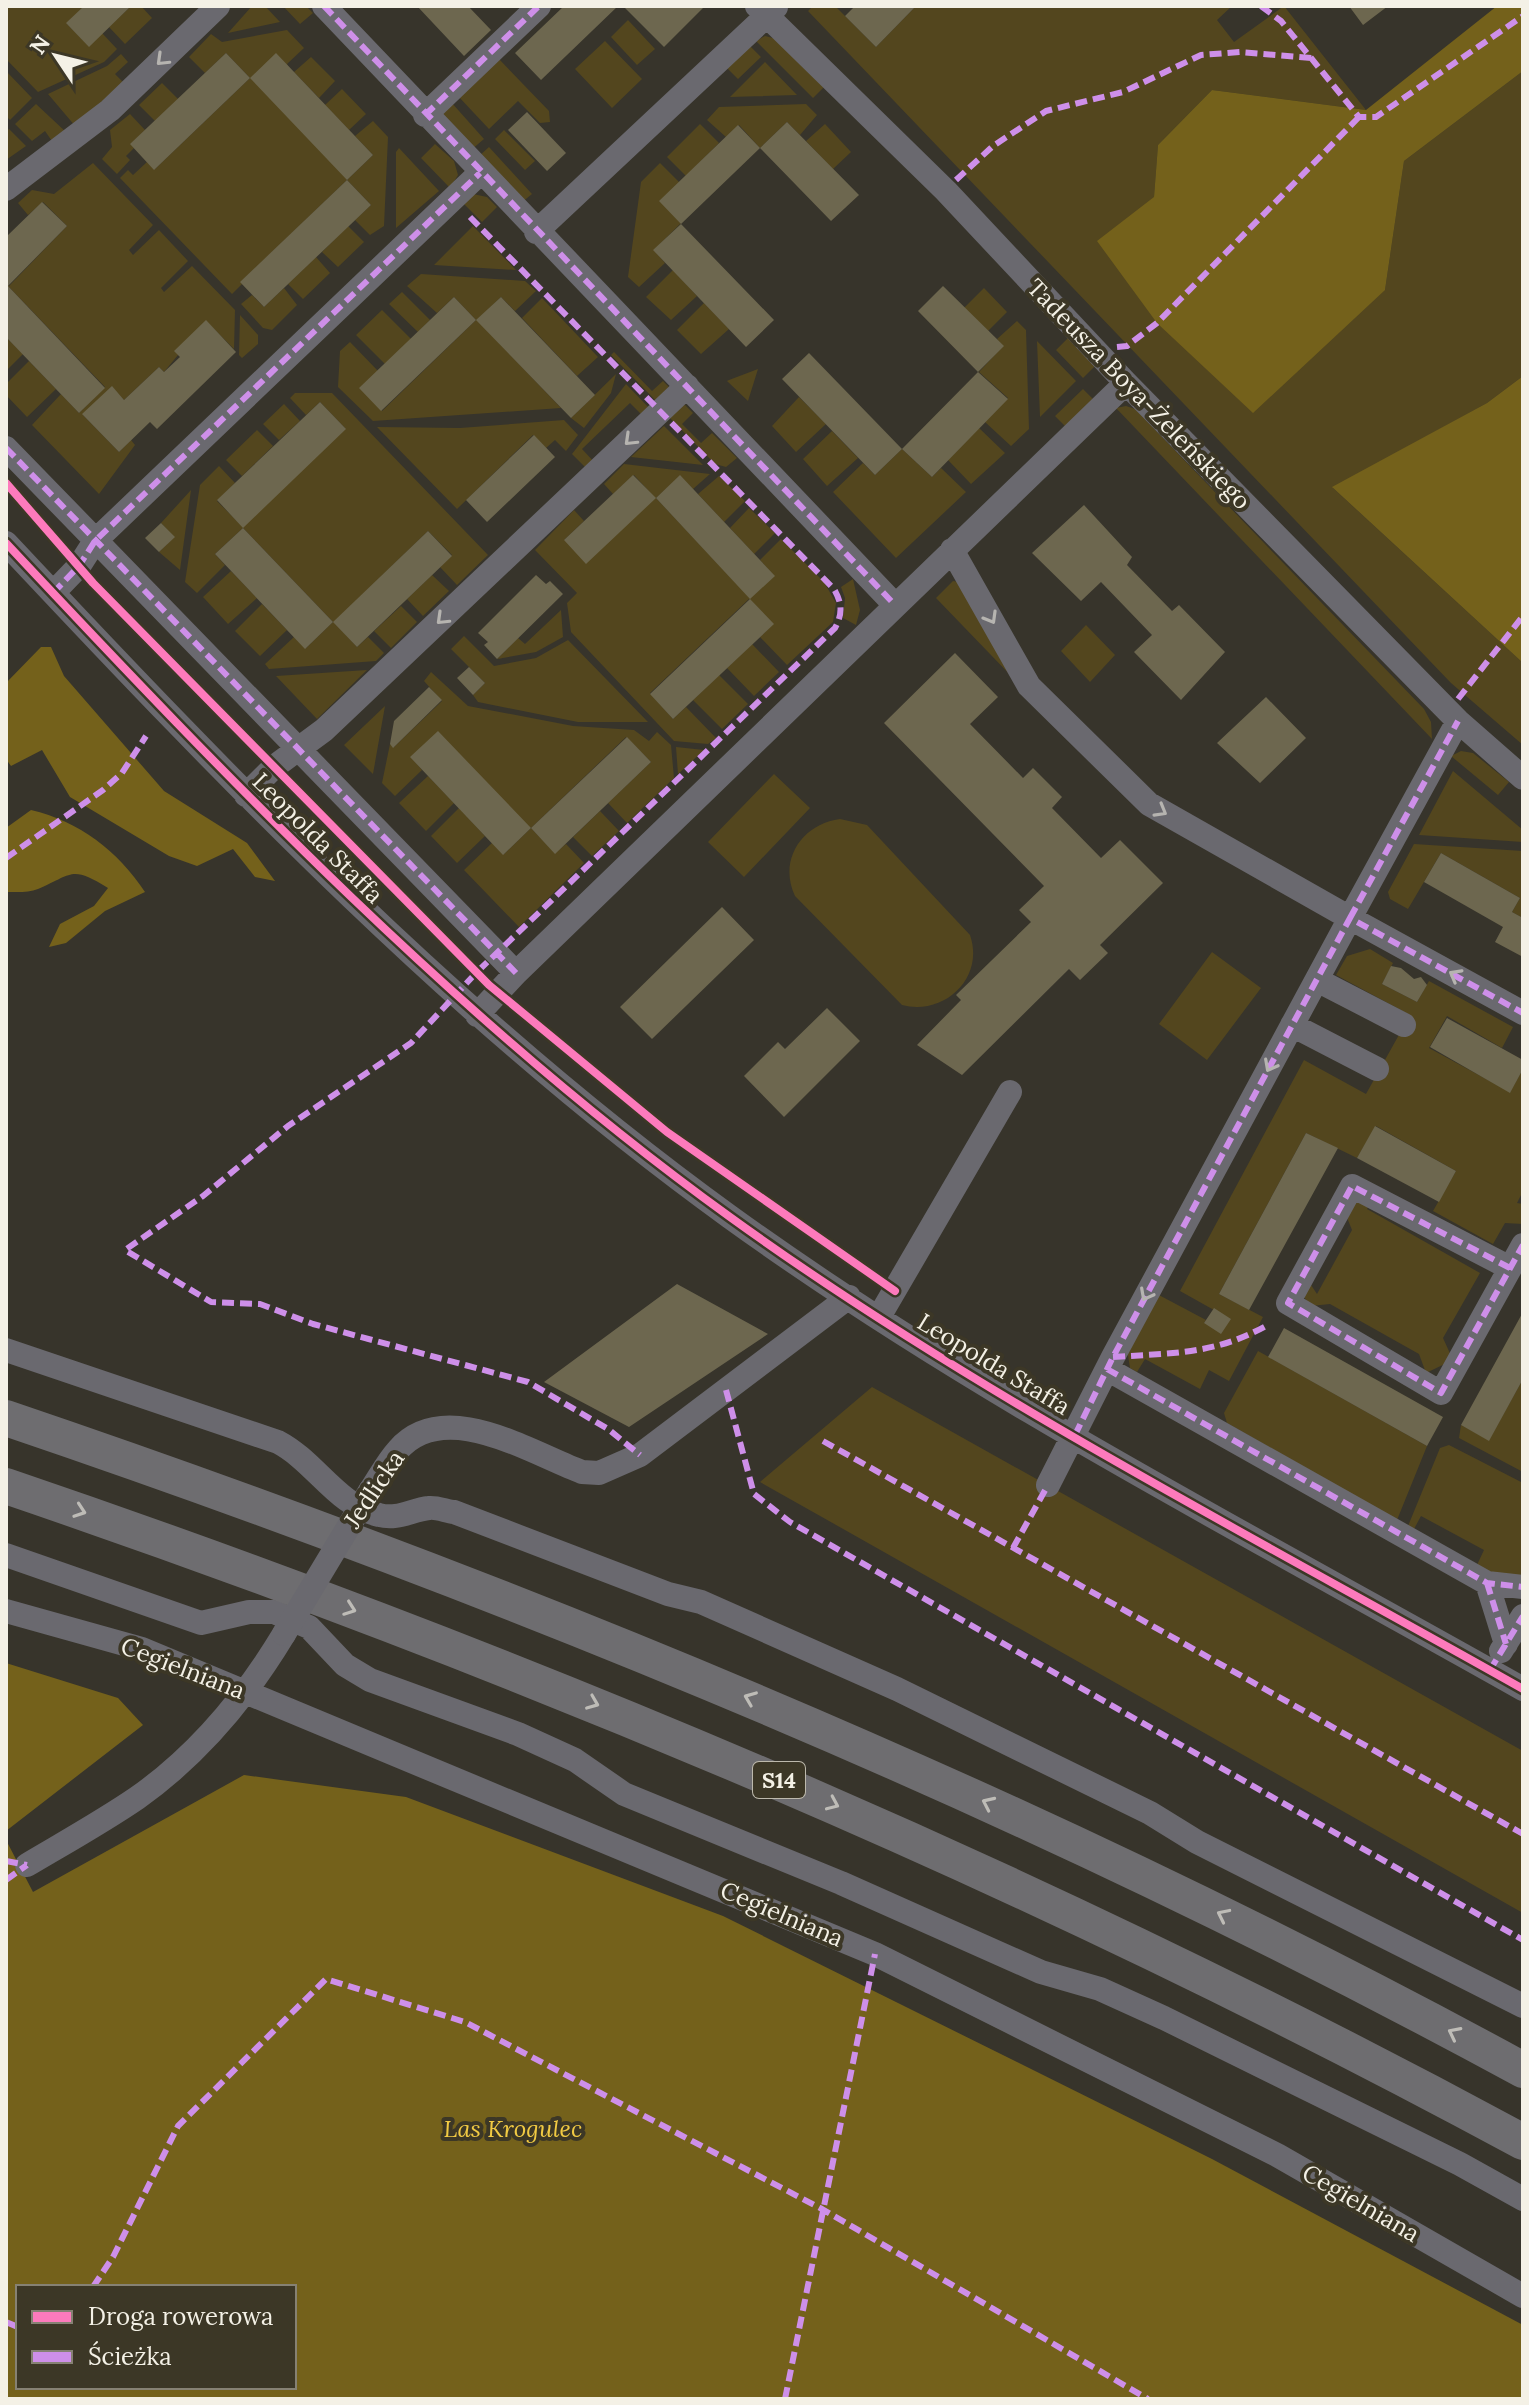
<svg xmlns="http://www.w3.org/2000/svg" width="1529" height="2405" viewBox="0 0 1529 2405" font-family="Lora,serif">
	<rect width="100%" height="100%" fill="#37342b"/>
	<!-- green -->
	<path fill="#53461e" d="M6,6H84L67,24L89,46L102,33L117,49L104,62L38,92L6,59Z
		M131,6H141L152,18L125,44L109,27Z
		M252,6H265L280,22L228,33Z
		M283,6H306L313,13L300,24Z
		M813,6H835L876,47L916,6H1232L1217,20L1234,42L1284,6L1366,110L1212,90L1158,145L1154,197L1385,290L1404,161L1523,71V376L1487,403L1333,488L1523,663V745L1451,683L808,11Z
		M628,20L655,49L637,65L611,37Z
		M287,30L304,48L287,64L347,180L373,155L355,136L373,121L388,137L384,226L370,235L355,220L371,205L347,180L241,282L242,284L232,294L120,178L128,170L133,175L147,162L155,169L250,78L226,53L205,73L189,57L211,34L222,42Z
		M765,36L777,39L824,87L813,98L756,41Z
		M605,41L642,79L612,108L575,69Z
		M750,46L761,57L738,79L727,68Z
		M121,54L128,62L115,74L126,85L76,127L48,94L107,66Z
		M311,57L335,81L319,98L294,72Z
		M498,58L549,111L550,122L540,123L518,101L489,129L458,96Z
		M765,62L797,95L730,97Z
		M6,71L32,98L10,120L6,116Z
		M162,83L178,99L155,121L139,105Z
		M342,89L366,114L349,130L325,105Z
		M451,102L484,139L471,150L442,114Z
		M36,104L67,133L54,144L45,131L32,141L15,124Z
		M806,104L817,115L800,135L787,122L760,148L739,125L726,137L707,120L719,107Z
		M130,114L145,130L131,144L134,148L126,156L130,160L117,174L102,159L112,147L110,130Z
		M700,124L719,143L686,176L667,157Z
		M825,124L851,152L833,169L806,141Z
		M9,129L26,146L6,160V132Z
		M504,130L535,161L525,170L495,139Z
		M435,144L454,161L458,175L450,188L421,158Z
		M489,147L532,194L521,203L478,157Z
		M399,148L439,191L396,228V152Z
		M93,163L153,225L129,250L133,255L159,230L188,261L161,288L164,292L192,266L235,310L234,349L206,321L164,372L159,367L124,400L112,387L83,415L119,452L131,440L135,445L99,494L32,425L61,394L79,413L105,387L9,287L6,288V284L9,286L67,226L43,202L28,215L18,203L32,190L54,194Z
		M660,163L679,182L681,223L654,250L665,263L639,287L628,277L641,182Z
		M473,194L487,197L497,207L482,222L461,201Z
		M348,226L364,242L338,267L322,252Z
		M473,226L516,270L434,265Z
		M316,257L330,273L303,299L288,284Z
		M673,270L697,296L671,320L646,297Z
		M421,274L525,281L536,291L515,311L501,297L477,320L561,408L373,421L338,387L340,351L350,342L378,371L382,411L476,320L454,297L437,313L407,286Z
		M284,288L297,305L272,330L263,328L241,304L252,295L264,307Z
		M984,288L1007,312L988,331L964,308Z
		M402,292L430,320L418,332L389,304Z
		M542,298L598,357L577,376L522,318Z
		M704,303L729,329L701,354L677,330Z
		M382,310L411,339L385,364L356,335Z
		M240,315L258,335V344L242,358L239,355Z
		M1017,321L1026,330L1029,429L1011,446L985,422L1008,398L979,372L1003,346L997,339Z
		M6,337L23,354L6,371Z
		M1068,338L1095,366L1083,378L1056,350Z
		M1037,341L1076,381L1040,417Z
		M614,352L652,391L663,381L669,387L659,404L611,355Z
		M29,361L56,389L27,417L6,395V384Z
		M758,369L748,401L727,381L729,380Z
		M616,374L611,393L584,428L571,418Z
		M626,384L652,411L645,418L630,403L582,449L596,464L589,471L572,454Z
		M1083,389L1093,399L1066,427L1055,416Z
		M295,393H332L488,555L457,585L440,567L452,555L428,531L334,622L357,647L368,637L384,653L376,661L269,669L265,664L294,637L306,648L333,622L243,528L215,554L225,565L197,593L185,582L200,485L219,466L235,483L217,501L243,527L345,428L320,402L306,415L290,398Z
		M799,397L826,424L796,452L772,426Z
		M284,404L300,421L279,440L263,424Z
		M685,405L693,413L682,424L701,443L712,433L737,458L726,467L715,464L667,415L677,406Z
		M1126,406L1135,409L1424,709L1431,722L1432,739L1116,408Z
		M564,420L578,435L566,451L555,440L546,448L533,435L457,509L377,427L460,428Z
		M664,426L703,465L631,457Z
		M979,428L1005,453L971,484L948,460Z
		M257,430L273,446L242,476L226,460Z
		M832,431L858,458L827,486L803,459Z
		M902,449L932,477L941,468L966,492L896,558L833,492L863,463L875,475Z
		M624,464L710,474L693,489L680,476L656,498L750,598L774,576L760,560L781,539L824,582L836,603L833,622L787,665L760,637L773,624L749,599L650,693L673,719L686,707L716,738L708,744L674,741L571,632L567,603L577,593L535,550L574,510L584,521L564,540L655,498L634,475L613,494L604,484Z
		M719,476L745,501L724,522L698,494Z
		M191,490L180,570L159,552L174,537L161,523Z
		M749,508L775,533L754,554L730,528Z
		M231,571L257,598L228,624L203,597Z
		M432,575L449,591L423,616L407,599Z
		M853,579L860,610L856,625L843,618L845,598L841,587Z
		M953,581L959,582L1017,682L936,598Z
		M262,604L287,630L260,656L235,631Z
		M401,606L417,622L391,648L374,631Z
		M561,610L563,637L536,652L497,659L518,638L525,644Z
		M1086,625L1115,655L1090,682L1061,651Z
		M464,636L494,666L536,658L568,640L648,722H578L478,702L473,695L485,683L451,649Z
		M752,644L779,672L754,696L727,668Z
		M367,670L317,719L276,676Z
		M431,672L468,706L573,726L634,730L649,741L657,732L671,745L674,778L627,823L608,803L651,762L626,737L531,828L555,853L566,844L584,863L519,927L464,870L492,843L504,854L531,828L411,757L422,770L395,796L382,783L390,744L394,747L442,701L424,681Z
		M719,675L748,704L722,729L693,700Z
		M385,706L373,774L344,745Z
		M676,747L704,750L678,774Z
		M1461,751L1473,753L1509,782L1498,795L1451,756Z
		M1453,771L1523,830V842L1419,835Z
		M774,774L810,808L744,877L708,842Z
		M428,776L454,803L426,831L399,803Z
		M459,808L485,836L457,863L431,836Z
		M600,811L619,831L592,856L573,837Z
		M840,819L867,825L970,935C985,978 944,1016 902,1005L795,896C778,860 802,824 840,819Z
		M1414,844L1523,851V918L1512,912L1520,898L1441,853L1408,909L1390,899L1388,892Z
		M1370,949L1393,963L1382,984L1417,1002L1429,981L1513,1027L1502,1048L1447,1016L1429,1048L1510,1092L1523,1069V1191L1517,1203L1523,1204V1224L1505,1223L1493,1244L1433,1211L1456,1171L1376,1126L1357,1158L1306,1133L1219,1294L1263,1317L1229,1381L1209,1370L1200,1389L1145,1359L1137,1372L1130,1368L1127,1349L1157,1294L1206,1320L1204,1323L1230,1319L1180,1291L1304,1060L1366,1094L1410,1015L1336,975L1347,956Z
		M1212,952L1261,988L1207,1060L1159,1024Z
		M1358,1199L1370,1203L1367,1209L1480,1273L1443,1338L1453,1360L1426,1373L1419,1354L1330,1304L1311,1306L1303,1296L1307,1279L1317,1294L1352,1230L1344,1210Z
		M1258,1351L1427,1446L1397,1520L1227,1423L1224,1413Z
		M1523,1379V1472L1459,1438L1461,1425L1489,1440Z
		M872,1387L1523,1751V1913L760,1482Z
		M1449,1445L1523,1483V1578L1499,1576L1477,1565L1484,1550L1421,1516L1414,1529L1408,1526L1440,1448Z"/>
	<!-- forest -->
	<path fill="#74611b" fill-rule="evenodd" d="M1497,6H1523V71L1404,161L1385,290L1253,413L1157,323L1097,241L1154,197L1158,145L1212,90L1366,110Z
		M1523,376V663L1332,487L1487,403Z
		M41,647H51L64,676L164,791L247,843L275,881L255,877L233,849L197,866L169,856L70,797L42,750L11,766L6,759V683Z
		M31,810C79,821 118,851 145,892L105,911L66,943L49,947L60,924L94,906L108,888C71,865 73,874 38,889C29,893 16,892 6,892V828Z
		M6,1663L118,1698L143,1725L6,1831Z
		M244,1775L406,1797L723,1916L1212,2159L1523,2325V2399H6V1840L33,1892ZM18,2287H294V2387H18Z"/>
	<!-- building -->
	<path fill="#6d674f" d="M84,6H131L89,47L66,23Z
		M417,6H468L491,30L464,56Z
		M564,6H618L541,80L515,53Z
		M623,6H705L664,47Z
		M855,6H916L876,47L845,16Z
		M1349,6H1388L1363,25Z
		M226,53L250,78L276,53L373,155L347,180L250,78L154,170L130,144Z
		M527,112L566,153L547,171L508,130Z
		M787,122L859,195L831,221L760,148Z
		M738,125L760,148L681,224L659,201Z
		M347,180L371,205L264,307L240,282Z
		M42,202L67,226L8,286L6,237Z
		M681,224L774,320L746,347L653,250Z
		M8,286L105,388L79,413L6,337Z
		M943,286L1004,346L978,372L1008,399L932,477L902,449L978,372L918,311Z
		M454,297L476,320L381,411L359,388Z
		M501,297L595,395L571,418L476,320Z
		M206,320L236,352L157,429L150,422L119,452L82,414L112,386L124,400L159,367L164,372L180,357L174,351Z
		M809,353L902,449L875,475L782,379Z
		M320,402L346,429L243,528L217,500Z
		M534,435L555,457L487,522L466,500Z
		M633,475L656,498L586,564L564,540Z
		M680,475L775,576L750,599L656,498Z
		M1084,505L1132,557L1127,565L1172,611L1179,605L1225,652L1181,700L1134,652L1152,635L1101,582L1081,601L1032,553Z
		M161,523L175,537L159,552L145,538Z
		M243,528L333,622L428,531L452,556L357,647L333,622L305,649L215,554Z
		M536,575L546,584L550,581L563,594L497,659L484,645L488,642L478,633Z
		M750,599L774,624L673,719L650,694Z
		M955,653L998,697L970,724L1023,778L1033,768L1062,797L1052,808L1101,858L1120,840L1163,883L1100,945L1108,953L1080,980L1069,969L962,1075L917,1045L961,1000L956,995L1031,922L1019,910L1044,886L884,723Z
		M469,667L485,683L473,695L457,678Z
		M429,687L442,700L393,748L390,744L394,721Z
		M1266,697L1306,738L1260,783L1217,743Z
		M438,731L531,828L503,855L410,757Z
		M627,737L651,762L555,854L531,828Z
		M1441,853L1520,898L1512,912L1523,918V957L1495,942L1503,927L1424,882Z
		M722,907L754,940L652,1039L620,1007Z
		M1391,966L1401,968L1414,979L1421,977L1427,985L1417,1002L1382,984Z
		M827,1008L860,1041L784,1117L744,1076L778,1042L785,1049Z
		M1447,1018L1523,1060V1069L1510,1093L1430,1047Z
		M1375,1126L1456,1171L1439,1202L1357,1158Z
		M1306,1133L1338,1148L1249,1310L1219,1294Z
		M677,1284L768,1334L629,1427L544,1382Z
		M1214,1308L1231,1319L1221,1334L1204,1323Z
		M1523,1312V1379L1489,1441L1461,1425Z
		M1284,1328L1443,1417L1427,1446L1268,1357Z"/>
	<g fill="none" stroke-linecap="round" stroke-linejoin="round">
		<!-- minor -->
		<path stroke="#6a696f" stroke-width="24" d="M324,6L895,605
			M757,6L946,191L1126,383L1458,721L1523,778
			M425,115L539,6
			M6,189L110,110L218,6
			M536,232L776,7
			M6,448L516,973
			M6,543C232,784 461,1023 730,1217C979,1397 1256,1538 1523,1689
			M952,550L1029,686L1149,804L1350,918L1458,721
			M53,593L79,566L95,541L480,173
			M246,795L274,767L324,730L687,386
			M1317,980L1404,1025
			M477,1015L516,973L1126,383
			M1292,1025L1377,1069
			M1510,1268L1352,1186L1288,1303L1441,1393L1523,1245
			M879,1317L1010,1092
			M6,1350L278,1442C316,1462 336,1505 379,1515C398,1520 411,1510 429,1508C436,1507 446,1511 454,1512L668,1594L701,1602L897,1689L1150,1813L1197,1842L1523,2006
			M1107,1369L1487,1583L1523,1587
			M1048,1485L1113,1357L1350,918L1523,1013
			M370,1491C379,1478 387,1462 398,1450C444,1397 529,1452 582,1472L599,1473L640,1455L849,1297
			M6,1555L201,1623L249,1612H274L309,1627L345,1665L370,1680L518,1734L575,1760L624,1794L841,1883L1041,1972L1100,1989L1164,2018L1460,2164L1523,2199
			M1487,1583L1506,1644
			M6,1611L142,1649L875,1954L1277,2155L1523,2296
			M1501,1651L1523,1616
			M27,1865C64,1843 102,1822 137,1798C198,1755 246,1697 284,1634"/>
		<!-- highway -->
		<path stroke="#6e6d70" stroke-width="36" d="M6,1418C528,1595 1038,1806 1523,2070
			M6,1486C529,1664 1037,1879 1523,2142"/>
		<!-- minor-bridge -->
		<path stroke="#6a696f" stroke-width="24" d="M284,1634L370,1491"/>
		<!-- quiet -->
		<path stroke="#ce8fe9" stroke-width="6" stroke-dasharray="12 6" stroke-linecap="butt" d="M324,6L895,605
			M1261,6L1281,21L1359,117H1376L1523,16
			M425,115L539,6
			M956,180L993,146L1046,111L1123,92L1201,55L1240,52L1312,58
			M470,217L834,589C842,603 843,613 835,628L476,973L411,1043L288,1126L203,1196L125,1250L211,1302L260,1304L313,1324L528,1382L608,1429L640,1455
			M1117,347L1127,346L1157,323L1359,117
			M6,448L516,973
			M53,593L79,566L95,541L480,173
			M1458,699L1523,616
			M6,858L103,790L122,773L146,736
			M1350,918L1458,721
			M1510,1268L1352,1186L1288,1303L1441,1393L1523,1245
			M1113,1357C1171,1353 1213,1355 1266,1326
			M1107,1369L1487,1583L1523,1587
			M726,1390L754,1494L790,1522L1523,1940
			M1075,1435L1113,1357L1350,918L1523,1013
			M823,1441L1523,1834
			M1013,1548L1048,1485
			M1487,1583L1506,1644
			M1490,1670L1523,1616
			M6,1861L27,1865
			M6,1880L27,1865
			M93,2287L113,2257L178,2126L326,1979L465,2022L822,2209L1148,2399
			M6,2322L18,2327
			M785,2399L875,1954"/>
		<!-- cycleway casing -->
		<g stroke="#3c3726" stroke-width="13">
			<path id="cycleway" d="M6,483L93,583L489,985L667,1132L895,1291
				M6,543C232,784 461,1023 730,1217C979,1397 1256,1538 1523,1689"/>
		</g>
		<!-- cycleway -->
		<use href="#cycleway" stroke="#fd7abc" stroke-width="8"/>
	</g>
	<!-- one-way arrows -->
	<defs><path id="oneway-chevron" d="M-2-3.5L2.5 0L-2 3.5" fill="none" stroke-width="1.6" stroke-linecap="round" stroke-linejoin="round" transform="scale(2)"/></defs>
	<g stroke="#b6b4b0">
		<use href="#oneway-chevron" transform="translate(162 60) rotate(136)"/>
		<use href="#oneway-chevron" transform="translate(630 440) rotate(136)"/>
		<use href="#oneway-chevron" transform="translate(991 618) rotate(60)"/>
		<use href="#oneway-chevron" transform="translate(442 619) rotate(136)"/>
		<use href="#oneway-chevron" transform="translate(1161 811) rotate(30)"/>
		<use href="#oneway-chevron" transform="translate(1455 975) rotate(-151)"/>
		<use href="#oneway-chevron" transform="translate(1270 1066) rotate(118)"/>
		<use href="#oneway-chevron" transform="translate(1146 1295) rotate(118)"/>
	</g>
	<g stroke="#bebcb7">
		<use href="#oneway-chevron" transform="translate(80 1511) rotate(19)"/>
		<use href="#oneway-chevron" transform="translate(350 1609) rotate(20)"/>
		<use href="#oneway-chevron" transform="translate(750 1698) rotate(-158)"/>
		<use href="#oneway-chevron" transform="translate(593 1703) rotate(22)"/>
		<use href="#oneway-chevron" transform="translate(988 1803) rotate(-155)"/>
		<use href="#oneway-chevron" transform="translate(833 1804) rotate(24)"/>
		<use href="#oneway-chevron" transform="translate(1223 1915) rotate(-154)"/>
		<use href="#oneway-chevron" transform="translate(1454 2033) rotate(-153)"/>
	</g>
	<g text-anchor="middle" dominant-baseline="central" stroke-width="8" stroke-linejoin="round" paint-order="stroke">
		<!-- shield labels -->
		<rect fill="#3c3726" stroke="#bdb9ac" stroke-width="2" x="753" y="1762" width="52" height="36" rx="6"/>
		<g font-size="22" font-weight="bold" fill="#f4f1e6">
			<text x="779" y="1780">S14</text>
		</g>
		<!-- street labels -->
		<g font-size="24" fill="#f4f1e6" stroke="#3c3726">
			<text transform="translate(1139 394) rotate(46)">Tadeusza Boya-Żeleńskiego</text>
			<text transform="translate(318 838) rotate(45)">Leopolda Staffa</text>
			<text transform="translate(994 1364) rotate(31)">Leopolda Staffa</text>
			<text transform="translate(374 1489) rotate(-56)">Jedlicka</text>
			<text transform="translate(183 1668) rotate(21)">Cegielniana</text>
			<text transform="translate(782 1914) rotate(23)">Cegielniana</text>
			<text transform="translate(1361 2203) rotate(30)">Cegielniana</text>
		</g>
		<!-- park labels -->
		<g font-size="24" font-style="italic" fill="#f1ca43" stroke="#3c3726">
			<text x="513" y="2128">Las Krogulec</text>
		</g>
	</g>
	<!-- border -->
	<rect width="1529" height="2405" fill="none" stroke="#f4f1e6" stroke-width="16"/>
	<!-- legend -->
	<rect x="16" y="2285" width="280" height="104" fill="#3c3726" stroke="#868173" stroke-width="2"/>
	<rect x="32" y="2311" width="40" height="12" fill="#fd7abc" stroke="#868173" stroke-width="2"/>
	<text x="88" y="2325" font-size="24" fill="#f4f1e6">Droga rowerowa</text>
	<rect x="32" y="2351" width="40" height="12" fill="#ce8fe9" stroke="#868173" stroke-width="2"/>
	<text x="88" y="2365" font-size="24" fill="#f4f1e6">Ścieżka</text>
	<!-- north arrow -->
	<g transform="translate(56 56) rotate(305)" stroke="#3c3726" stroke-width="6" paint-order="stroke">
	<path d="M0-6L14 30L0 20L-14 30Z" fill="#f4f1e6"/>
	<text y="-12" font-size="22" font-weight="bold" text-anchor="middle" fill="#f4f1e6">N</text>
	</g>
</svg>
